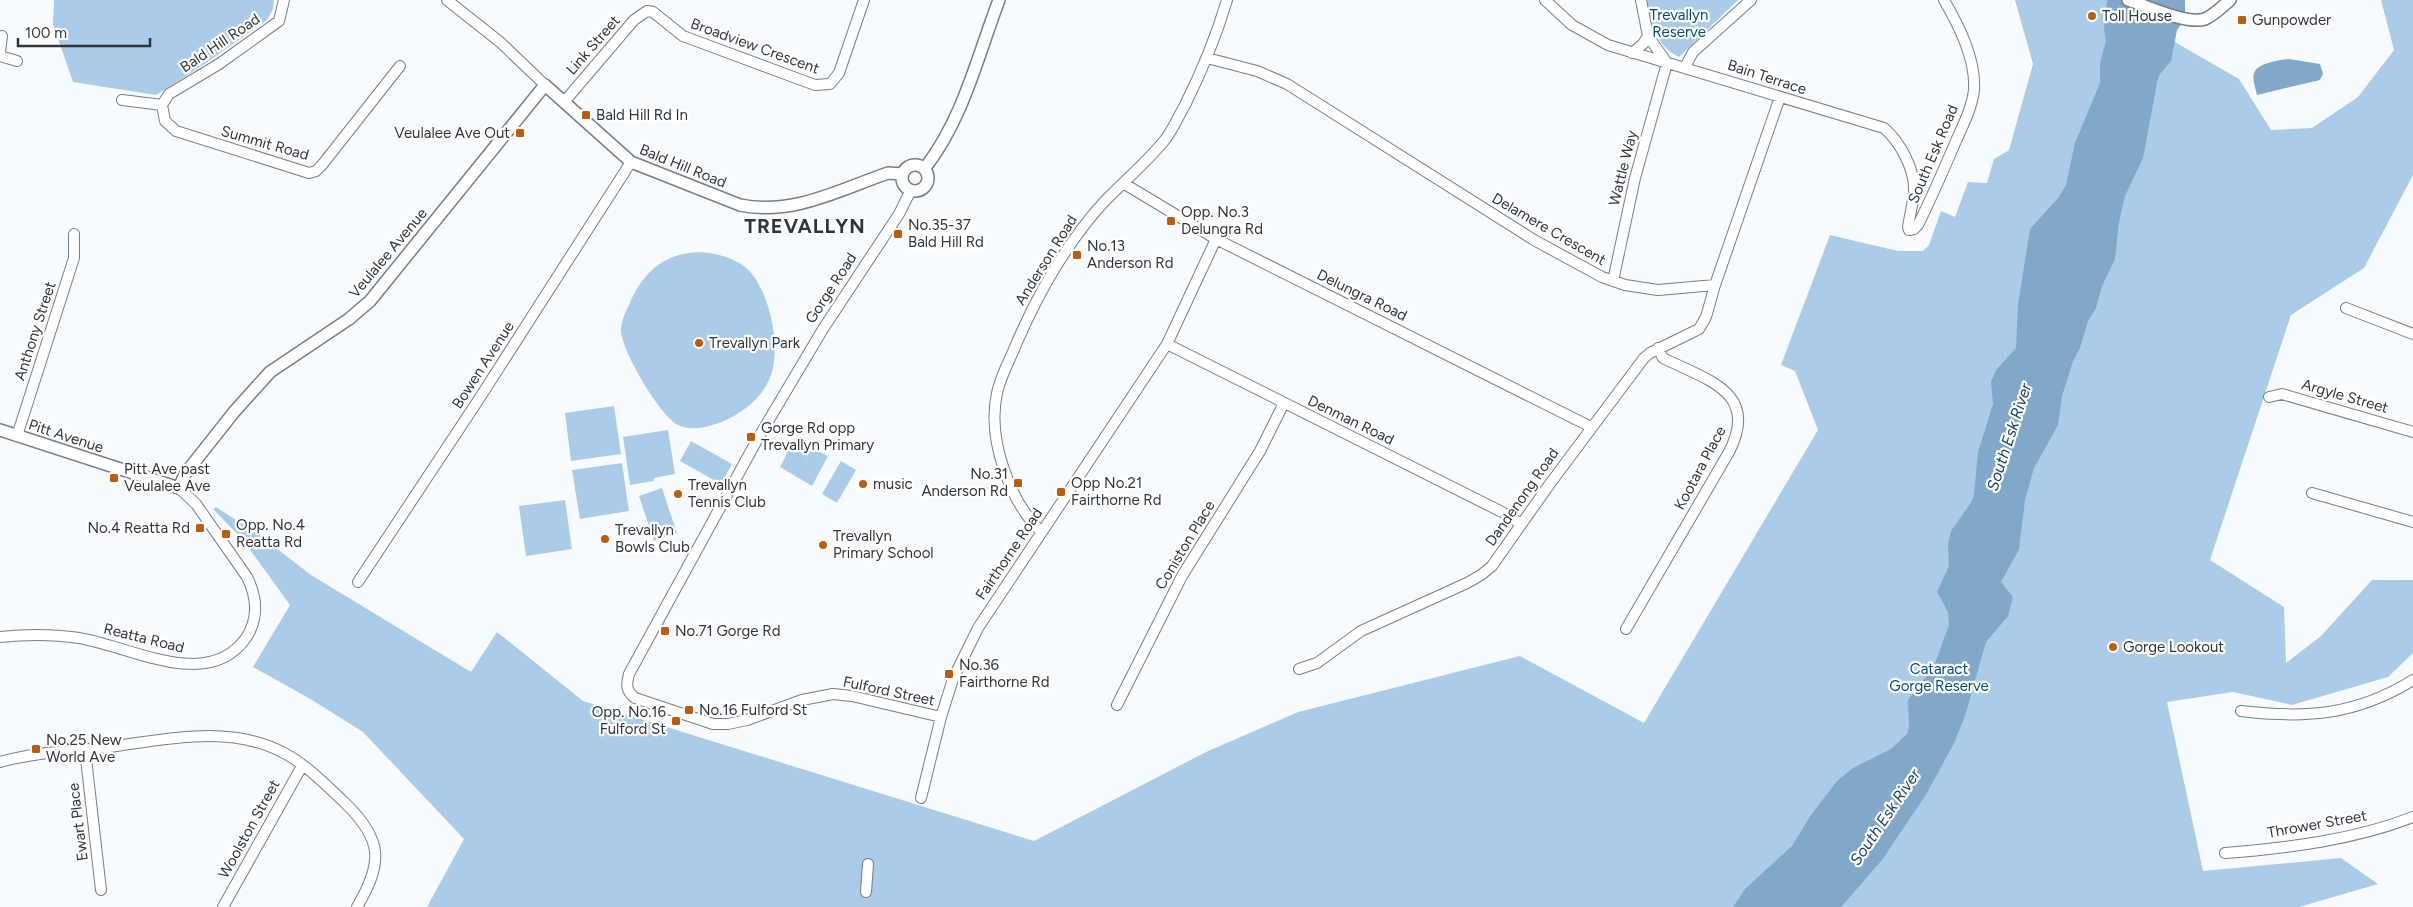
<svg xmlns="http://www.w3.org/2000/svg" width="2413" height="907" viewBox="0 0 2413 907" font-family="Figtree,sans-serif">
	<rect width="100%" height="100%" fill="#f8fbfd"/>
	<!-- green -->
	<path fill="#aacce8" d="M54,0H274L273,9L267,20L206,63L156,95L73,82L53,24Z
		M1647,0H1738L1679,57C1656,45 1650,25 1647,0Z
		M2015,0H2117L2180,45L2239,79L2271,130L2312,128L2358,97L2394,50L2381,0H2413V175L2364,268L2291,315L2210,560L2284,607L2286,663L2321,636L2372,580H2413V653L2388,677L2292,705L2233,692L2167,702L2203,871L2341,858L2378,884L2299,907H427L464,839L363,732L312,700L253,667L290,605L243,540L213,509L216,507L262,537L311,575L471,672L497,632L583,701L1034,841L1206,752L1298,712L1520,656L1644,723L1818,430L1795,371L1781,365L1830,235L1898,251H1923L1929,245L1941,211L1955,217L1968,182L1987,183L1994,159L2009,150L2033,64Z
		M699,252C715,253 732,257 745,267C770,287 783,351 769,380C761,398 744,412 726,420C713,426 692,432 678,425C660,416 621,350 621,330C621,321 625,313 629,305C642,273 664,253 699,252Z
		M614,406L621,454L571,461L565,413Z
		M668,430L675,474L654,478V481L630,485L623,437Z
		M691,441L732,464L721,484L680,461Z
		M793,442L810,451L802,466L812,448L828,456L812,486L780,467Z
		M841,461L856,470L837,503L822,494Z
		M622,463L629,511L580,519L572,470Z
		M662,488L677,533L654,541L639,496Z
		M565,500L572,549L526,556L519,506Z"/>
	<!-- water -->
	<path fill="#81a8c8" d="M2107,0H2185V18L2177,30L2171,61L2159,75L2157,83L2143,158L2125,196L2119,222L2115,259L2102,286L2096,308L2088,321L2080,348L2073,361L2062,396L2058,425L2034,468L2025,500L2019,549L2001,582L2013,597L2008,616L1986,642L1965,716L1954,743L1927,793L1882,860L1841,907H1733L1745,889L1792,846L1811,815L1837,781L1853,768L1891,749L1907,734L1909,726L1908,700L1934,666L1949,625L1948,612L1937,592L1949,566L1948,544L1951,531L1972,501L1974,494L1978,452L1993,404L1991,382L1996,370L2016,348L2018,305L2030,229L2059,197L2066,185L2075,143L2100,83V63L2106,41L2104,29Z
		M2289,59L2320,64L2323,74L2320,80L2257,95C2256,89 2251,78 2255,71C2260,63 2280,60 2289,59Z"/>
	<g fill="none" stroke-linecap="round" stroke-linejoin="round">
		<!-- minor casing -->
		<g stroke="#737f88" stroke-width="12">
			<path id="minor" d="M447,0L500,42L545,85
				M1545,0L1572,25L1608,45L1884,128C1900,142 1915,169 1914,191C1913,203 1910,215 1908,227L1909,230L1914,229L1918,225C1932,197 1944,169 1956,141C1963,125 1972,108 1974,90C1976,59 1959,26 1944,0
				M0,52L2,36
				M1632,53L1643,44L1648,36
				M0,56L17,61
				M1207,58L1257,71L1287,84L1534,240L1602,277L1625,285L1658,290L1715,285L1780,97
				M1685,67L1693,52L1751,0
				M122,100L162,105L165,121L176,131L309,173L316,171L322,165L400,66
				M564,102L634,20L647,11L653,12L683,36L815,85L830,84L839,73L864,0
				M162,105L169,94L219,64L279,21L284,0
				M1123,183L1216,239L1591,427
				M911,190L899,214L823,329L757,440L629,674C626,685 626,691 635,698L713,724H728L747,720L802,700L833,694L852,696L941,717
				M1613,281L1635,178L1667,63L1648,36L1641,0
				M2346,308L2413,334
				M1167,344L1502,512L1521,524
				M2269,397L2282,394L2413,432
				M17,436L74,258V234
				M2312,493L2413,522
				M1041,532C1009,500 987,438 997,393C1000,379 1006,367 1012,354C1034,301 1064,246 1103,203C1123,182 1146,163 1164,141C1173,130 1178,117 1185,105C1202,71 1216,37 1227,0
				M358,582L479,399L631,162
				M1626,629L1729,452C1760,392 1707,380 1663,358L1658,348
				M0,637C27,634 53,634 79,638C130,646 208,692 246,638C259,618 257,597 247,577L196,504L179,488
				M1299,669L1317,663L1361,631L1467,583L1481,575L1492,566L1549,485L1644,358L1650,353L1699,329L1706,317L1715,285
				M1117,705L1182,576L1260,451L1284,403
				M2241,711C2306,719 2357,715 2413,680
				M85,750L101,890
				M0,762C35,752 73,751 109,747C167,739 230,724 284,753C307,765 327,786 346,804C383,840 383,863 357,907
				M921,798L941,717L953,679L978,628L1167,344L1216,239
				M2225,853C2288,848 2354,840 2413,817
				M866,892L868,864
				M223,907L302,766"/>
		</g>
		<!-- tertiary casing -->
		<g stroke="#737f88" stroke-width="14">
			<path id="tertiary" d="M2128,0C2147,6 2187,25 2205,19C2214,15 2222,7 2230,0
				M902 178a13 13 0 1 1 26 0a13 13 0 1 1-26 0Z
				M925,168C963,119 977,58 999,0
				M0,430L179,488L185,474L234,412L270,372L349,319L370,301L545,85L631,162L740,205C792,216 839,190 888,173L903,174"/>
		</g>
		<!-- minor -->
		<use href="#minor" stroke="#fff" stroke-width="10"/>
		<!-- tertiary -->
		<use href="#tertiary" stroke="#fff" stroke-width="11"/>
	</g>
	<!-- markers -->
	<g fill="#ba5d0e" stroke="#fff" stroke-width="2">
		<circle cx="2092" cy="16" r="5"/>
		<rect x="2237" y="15" width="10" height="10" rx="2.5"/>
		<rect x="581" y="110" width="10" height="10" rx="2.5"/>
		<rect x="515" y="128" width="10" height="10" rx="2.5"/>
		<rect x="1166" y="216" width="10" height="10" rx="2.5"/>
		<rect x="893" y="229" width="10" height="10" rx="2.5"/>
		<rect x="1072" y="250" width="10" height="10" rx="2.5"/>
		<circle cx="699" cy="343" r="5"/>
		<rect x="746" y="432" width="10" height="10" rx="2.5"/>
		<rect x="109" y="473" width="10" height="10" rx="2.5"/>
		<rect x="1013" y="478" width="10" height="10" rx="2.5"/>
		<circle cx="863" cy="484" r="5"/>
		<rect x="1056" y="487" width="10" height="10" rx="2.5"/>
		<circle cx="678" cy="494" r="5"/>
		<rect x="195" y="523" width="10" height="10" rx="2.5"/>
		<rect x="221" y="529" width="10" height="10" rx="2.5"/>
		<circle cx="605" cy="539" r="5"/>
		<circle cx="823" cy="545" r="5"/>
		<rect x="660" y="626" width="10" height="10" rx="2.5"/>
		<circle cx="2113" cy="647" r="5"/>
		<rect x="944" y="669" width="10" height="10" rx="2.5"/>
		<rect x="684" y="705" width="10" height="10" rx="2.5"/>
		<rect x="671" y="716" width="10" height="10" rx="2.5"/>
		<rect x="31" y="744" width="10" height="10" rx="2.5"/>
	</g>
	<g text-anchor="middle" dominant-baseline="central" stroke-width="4.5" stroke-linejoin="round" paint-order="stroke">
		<!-- park labels -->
		<g font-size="15" fill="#044b74" stroke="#fff">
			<text x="1679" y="15">Trevallyn<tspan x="1679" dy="17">Reserve</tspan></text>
			<text x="1939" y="669">Cataract<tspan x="1939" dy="17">Gorge Reserve</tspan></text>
		</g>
		<!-- poi labels -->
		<g font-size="15" fill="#30353a" stroke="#fff" text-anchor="start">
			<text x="2102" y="16">Toll House</text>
			<text x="2252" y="20">Gunpowder</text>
			<text x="596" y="115">Bald Hill Rd In</text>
			<text x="510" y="133" text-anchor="end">Veulalee Ave Out</text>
			<text x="1181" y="212">Opp. No.3<tspan x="1181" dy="17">Delungra Rd</tspan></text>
			<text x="908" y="225">No.35-37<tspan x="908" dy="17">Bald Hill Rd</tspan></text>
			<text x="1087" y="246">No.13<tspan x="1087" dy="17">Anderson Rd</tspan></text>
			<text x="709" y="343">Trevallyn Park</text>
			<text x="761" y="428">Gorge Rd opp<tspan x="761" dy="17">Trevallyn Primary</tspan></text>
			<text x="124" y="469">Pitt Ave past<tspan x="124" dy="17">Veulalee Ave</tspan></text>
			<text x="1008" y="474" text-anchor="end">No.31<tspan x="1008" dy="17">Anderson Rd</tspan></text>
			<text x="1071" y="483">Opp No.21<tspan x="1071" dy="17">Fairthorne Rd</tspan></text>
			<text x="873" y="484">music</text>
			<text x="688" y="485">Trevallyn<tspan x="688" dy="17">Tennis Club</tspan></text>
			<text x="236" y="525">Opp. No.4<tspan x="236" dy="17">Reatta Rd</tspan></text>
			<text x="190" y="528" text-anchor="end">No.4 Reatta Rd</text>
			<text x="615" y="530">Trevallyn<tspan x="615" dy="17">Bowls Club</tspan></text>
			<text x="833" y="536">Trevallyn<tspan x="833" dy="17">Primary School</tspan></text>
			<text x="675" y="631">No.71 Gorge Rd</text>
			<text x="2123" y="647">Gorge Lookout</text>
			<text x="959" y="665">No.36<tspan x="959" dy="17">Fairthorne Rd</tspan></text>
			<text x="699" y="710">No.16 Fulford St</text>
			<text x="666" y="712" text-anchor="end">Opp. No.16<tspan x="666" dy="17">Fulford St</tspan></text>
			<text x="46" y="740">No.25 New<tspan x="46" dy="17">World Ave</tspan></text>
		</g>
		<!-- street labels -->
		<g font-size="15" fill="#30353a" stroke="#fff">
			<text transform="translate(220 43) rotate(-34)">Bald Hill Road</text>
			<text transform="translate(593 45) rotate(-49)">Link Street</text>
			<text transform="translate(755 46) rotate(20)">Broadview Crescent</text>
			<text transform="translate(1767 77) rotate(18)">Bain Terrace</text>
			<text transform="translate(265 143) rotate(16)">Summit Road</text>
			<text transform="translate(1933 154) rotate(-67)">South Esk Road</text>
			<text transform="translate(683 166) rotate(22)">Bald Hill Road</text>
			<text transform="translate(1623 168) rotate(-76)">Wattle Way</text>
			<text transform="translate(1549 229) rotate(30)">Delamere Crescent</text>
			<text transform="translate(388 253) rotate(-50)">Veulalee Avenue</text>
			<text transform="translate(1046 260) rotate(-58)">Anderson Road</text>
			<text transform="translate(831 288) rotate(-57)">Gorge Road</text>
			<text transform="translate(1362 295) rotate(26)">Delungra Road</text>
			<text transform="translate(35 331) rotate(-72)">Anthony Street</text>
			<text transform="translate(483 365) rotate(-57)">Bowen Avenue</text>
			<text transform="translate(2345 396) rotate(16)">Argyle Street</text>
			<text transform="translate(1351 420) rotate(26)">Denman Road</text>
			<text transform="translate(66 436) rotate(18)">Pitt Avenue</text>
			<text transform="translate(1700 468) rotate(-62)">Kootara Place</text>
			<text transform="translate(1522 497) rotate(-55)">Dandenong Road</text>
			<text transform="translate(1185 545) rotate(-59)">Coniston Place</text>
			<text transform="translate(1009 554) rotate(-56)">Fairthorne Road</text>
			<text transform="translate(144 638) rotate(14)">Reatta Road</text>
			<text transform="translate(889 691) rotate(12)">Fulford Street</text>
			<text transform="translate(78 822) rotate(-97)">Ewart Place</text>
			<text transform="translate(2317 824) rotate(-10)">Thrower Street</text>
			<text transform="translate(249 829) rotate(-61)">Woolston Street</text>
		</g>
		<!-- water labels -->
		<g font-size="16" font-style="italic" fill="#103f5f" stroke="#fff">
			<text transform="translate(2009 437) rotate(-72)">South Esk River</text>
			<text transform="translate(1885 817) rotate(-56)">South Esk River</text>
		</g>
		<!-- district labels -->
		<g font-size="20" font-weight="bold" letter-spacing="1" fill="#30353a" stroke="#fff">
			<text x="805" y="226">TREVALLYN</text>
		</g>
	</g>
	<!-- scale -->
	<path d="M18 38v8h132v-8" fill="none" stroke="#30353a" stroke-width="2.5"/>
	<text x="25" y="38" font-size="15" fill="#30353a" stroke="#ffffff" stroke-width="4" paint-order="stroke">100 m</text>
</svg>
